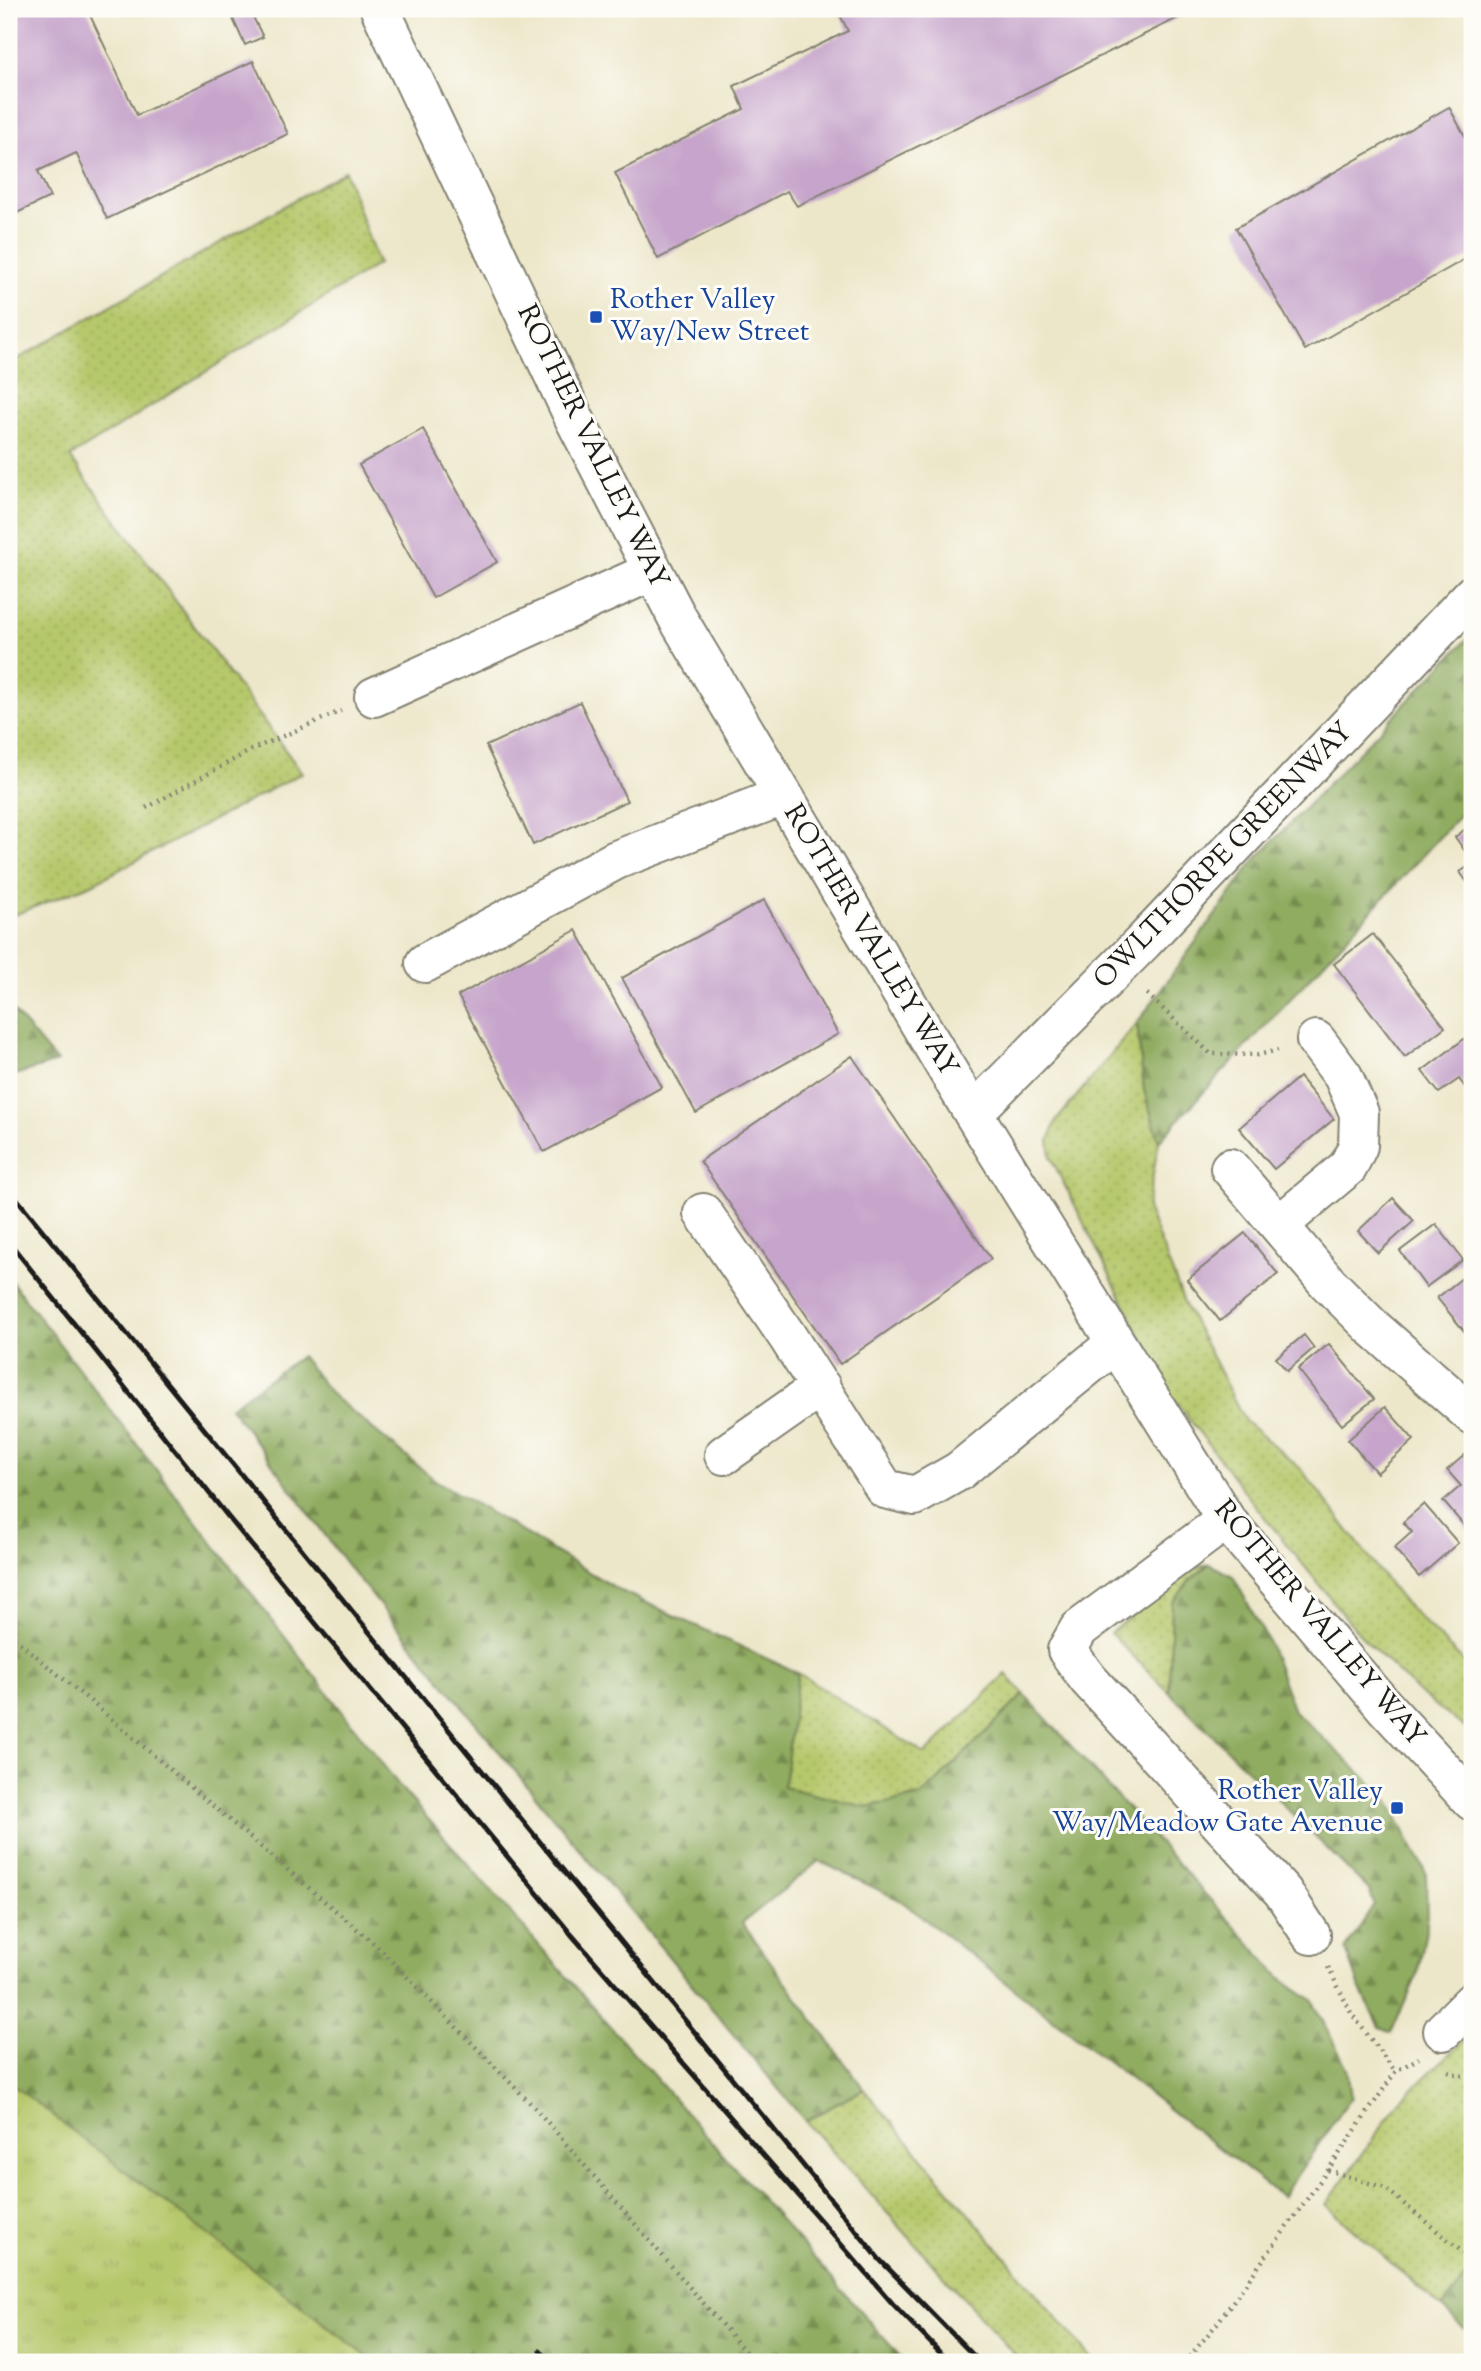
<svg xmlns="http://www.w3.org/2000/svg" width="1481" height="2371" viewBox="0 0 1481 2371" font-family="'Sorts Mill Goudy',serif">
	<defs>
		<pattern id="grass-dots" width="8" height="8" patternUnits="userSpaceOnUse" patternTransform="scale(1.75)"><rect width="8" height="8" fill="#b6c86c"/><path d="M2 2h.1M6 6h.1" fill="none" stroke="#9cab5d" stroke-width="1.8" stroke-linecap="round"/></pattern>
		<pattern id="forest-firs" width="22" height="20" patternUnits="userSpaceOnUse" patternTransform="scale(1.75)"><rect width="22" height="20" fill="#90ac60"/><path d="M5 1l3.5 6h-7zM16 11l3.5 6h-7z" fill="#758b4e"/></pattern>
		<pattern id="park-tufts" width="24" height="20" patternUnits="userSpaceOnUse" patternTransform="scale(1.75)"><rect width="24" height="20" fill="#b6c86c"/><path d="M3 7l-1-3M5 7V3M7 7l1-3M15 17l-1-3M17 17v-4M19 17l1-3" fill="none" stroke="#9cab5d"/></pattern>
	</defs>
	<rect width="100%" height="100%" fill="#fdfcf7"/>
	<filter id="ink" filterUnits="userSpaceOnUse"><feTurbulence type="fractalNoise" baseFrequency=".0143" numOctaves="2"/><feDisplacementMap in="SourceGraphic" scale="14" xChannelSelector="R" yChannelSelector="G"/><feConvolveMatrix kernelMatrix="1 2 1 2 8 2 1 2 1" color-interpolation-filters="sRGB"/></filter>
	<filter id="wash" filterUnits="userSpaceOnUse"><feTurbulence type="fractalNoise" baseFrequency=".00686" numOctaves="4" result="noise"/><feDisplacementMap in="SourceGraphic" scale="28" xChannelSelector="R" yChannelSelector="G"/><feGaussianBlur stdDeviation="1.57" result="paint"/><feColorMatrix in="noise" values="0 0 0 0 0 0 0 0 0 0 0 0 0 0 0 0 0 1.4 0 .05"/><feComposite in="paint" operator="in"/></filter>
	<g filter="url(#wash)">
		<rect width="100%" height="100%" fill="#ede7ca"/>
		<!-- grass -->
		<path fill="url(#grass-dots)" stroke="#697244" stroke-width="2" d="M345,171L378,264L70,457L302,773L92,884L9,917V364Z
			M1137,1023L1144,1090L1159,1141L1147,1208L1186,1307L1245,1421L1301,1469L1401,1599L1472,1670V1733L1419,1693L1360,1635L1258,1509L1169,1393L1051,1158L1049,1140L1056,1121Z
			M1209,1564L1191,1579L1172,1604L1169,1692L1110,1633L1193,1568Z
			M798,1673L925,1754L1006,1674L1024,1694L922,1796L866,1807L783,1787Z
			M1470,2034H1472V2270L1442,2308L1326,2205L1399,2102Z
			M864,2089L1094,2362H1021L805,2121Z"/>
		<!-- forest -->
		<path fill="url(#forest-firs)" stroke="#56643e" stroke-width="2" d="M1472,634V802L1159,1141L1144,1090L1137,1023L1255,860Z
			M9,1006L57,1062L15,1075L9,1073Z
			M9,1278L401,1788L905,2362H176L9,2273Z
			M301,1356L333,1396L435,1480L619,1590L798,1673L784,1787L866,1807L922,1796L1024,1694L1282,1979L1312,2000L1347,2068L1351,2097L1282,2197L900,1900L819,1861L742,1923L864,2089L805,2121L533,1793L351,1570L230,1407Z
			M1209,1564L1233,1576L1268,1641L1294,1711L1387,1798L1426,1873L1427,1926L1417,1976L1391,2033L1379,2027L1359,1985L1346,1949L1374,1905L1370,1891L1169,1692L1172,1604L1191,1579Z
			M1472,2270V2336L1442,2308Z"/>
		<!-- park -->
		<path fill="url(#park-tufts)" stroke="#697244" stroke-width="2" d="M9,2082L374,2362H9Z"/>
		<g id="blocks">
			<!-- building -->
			<path fill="#c6a4cb" d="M9,9H87L137,115L253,61L288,134L107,219L76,153L38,171L50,197L17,213L9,196Z
				M837,9H1196L797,206L787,191L658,259L615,173L744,109L734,86L848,31Z
				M250,11L263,37L245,45L233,19Z
				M1449,107L1472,149V255L1305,350L1236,228Z
				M423,429L497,562L433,598L359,465Z
				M580,702L627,801L533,845L486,746Z
				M1472,824V861L1455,837Z
				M1472,864V889L1460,872Z
				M764,900L838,1034L696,1113L622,978Z
				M576,930L662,1087L544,1152L458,996Z
				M1373,934L1445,1027L1405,1057L1334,964Z
				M1472,1033V1097L1459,1079L1439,1093L1422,1071Z
				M852,1056L991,1259L840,1364L700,1161Z
				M1299,1077L1334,1119L1274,1169L1239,1128Z
				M1393,1198L1414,1221L1378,1253L1358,1231Z
				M1436,1224L1463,1260L1426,1287L1400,1251Z
				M1245,1233L1278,1274L1220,1321L1187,1280Z
				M1472,1270V1324L1464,1331L1437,1298Z
				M1304,1335L1314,1348L1287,1371L1276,1358Z
				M1329,1344L1374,1399L1342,1425L1298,1369Z
				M1385,1407L1414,1440L1377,1473L1348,1440Z
				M1466,1454L1472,1461V1535L1443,1501L1461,1486L1447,1470Z
				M1424,1504L1458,1543L1419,1577L1394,1548L1412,1532L1403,1522Z"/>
		</g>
	</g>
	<g filter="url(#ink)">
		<use href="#blocks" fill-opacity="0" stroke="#848273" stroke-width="2"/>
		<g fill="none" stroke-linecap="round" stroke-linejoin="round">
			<!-- minor casing -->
			<g stroke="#848273" stroke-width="42">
				<path id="minor" d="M380,9L575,420L678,619L973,1113L1226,1520L1385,1707L1472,1801
					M374,697L653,571
					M425,963L616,860L783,796
					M973,1113L1144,941L1472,595
					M1230,1168L1327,1282L1371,1326L1472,1415
					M703,1213L787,1336L885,1489L915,1496L959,1471L1116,1343
					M1279,1225L1348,1167L1358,1146L1359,1113L1343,1076L1316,1040
					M724,1455L821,1387
					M1226,1520L1079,1629L1067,1650L1088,1679L1283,1892L1311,1935
					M1443,2031L1472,2002"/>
			</g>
			<!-- path -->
			<path stroke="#848273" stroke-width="4.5" stroke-dasharray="2 5" stroke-linecap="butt" d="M146,808L253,749L341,711
				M1147,994L1211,1054L1258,1055L1278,1050
				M9,1634L89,1700L378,1947L536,2109L754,2362
				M1328,1967L1351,2013L1395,2071
				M1448,2071L1461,2076L1472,2075
				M1328,2170L1385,2188L1472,2260
				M9,2359L15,2362
				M1185,2362L1216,2325L1328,2170L1396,2071L1419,2058"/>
			<!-- minor -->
			<use href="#minor" stroke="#fff" stroke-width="38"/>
			<!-- rail -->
			<path stroke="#1c1c1c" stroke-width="5" d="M9,1189L880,2260L980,2362
				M9,1242L229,1518L571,1934L893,2304L949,2362
				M540,2351L552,2362"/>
		</g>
	</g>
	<!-- markers -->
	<g fill="#1a4fb4" stroke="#fdfcf7" stroke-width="2.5">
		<rect x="589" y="310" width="14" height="14" rx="3.5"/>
		<rect x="1390" y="1801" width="14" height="14" rx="3.5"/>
	</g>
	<g text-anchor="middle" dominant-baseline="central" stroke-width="6" stroke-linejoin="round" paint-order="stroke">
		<!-- transit labels -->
		<g font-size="28" fill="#164399" stroke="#fdfcf7" text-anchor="start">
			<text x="610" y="301">Rother Valley<tspan x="610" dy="32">Way/New Street</tspan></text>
			<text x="1383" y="1792" text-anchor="end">Rother Valley<tspan x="1383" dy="32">Way/Meadow Gate Avenue</tspan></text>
		</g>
		<!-- street labels -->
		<g font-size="28" fill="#1c1c1c" stroke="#fdfcf7">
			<text transform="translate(592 447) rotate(64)">ROTHER VALLEY WAY</text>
			<text transform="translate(1224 856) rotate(-46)">OWLTHORPE GREENWAY</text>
			<text transform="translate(870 941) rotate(59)">ROTHER VALLEY WAY</text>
			<text transform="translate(1319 1624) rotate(50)">ROTHER VALLEY WAY</text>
		</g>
	</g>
	<!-- margin -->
	<rect width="1481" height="2371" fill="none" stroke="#fdfcf7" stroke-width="35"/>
</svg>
